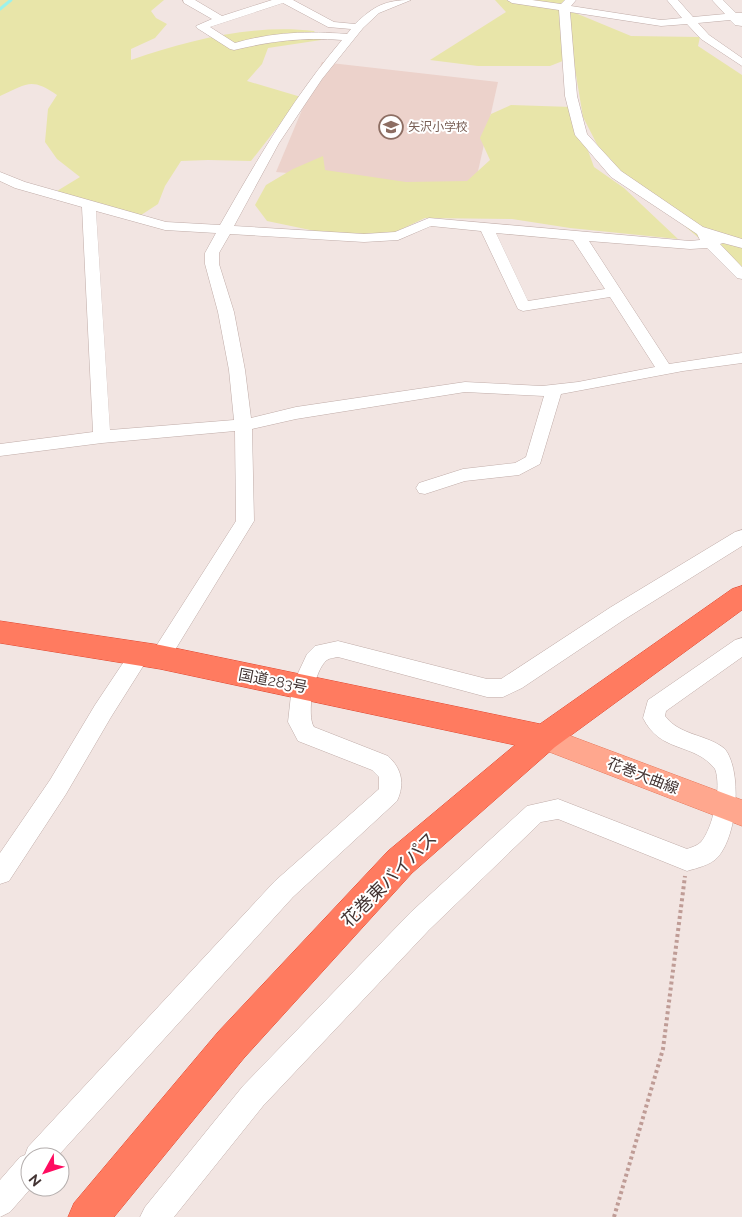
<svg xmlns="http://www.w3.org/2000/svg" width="742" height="1217" viewBox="0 0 742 1217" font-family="Raleway,'Noto Sans JP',sans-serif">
	<rect width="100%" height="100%" fill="#f2e5e2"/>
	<!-- education -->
	<path fill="#ecd2cb" d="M322,62L498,82L474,189L276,172Z"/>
	<!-- green -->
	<path fill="#e8e5a9" d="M0,0H164L151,11L156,18L167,24L155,38L131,49V60C190,40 251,24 314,31L321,40L268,48L262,64L247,81L301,97L251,161L208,160L181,161L165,186L158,204L135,219L57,191L80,177L57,159L45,142L48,109L57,95C31,77 27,84 0,96Z
		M495,0H567L573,12L631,36L700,37L698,46L742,75V275L603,156L583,117L573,57L550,66H478L430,60L506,12Z
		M511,105L572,107L594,167L624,188L678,239L570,228L512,219L425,218L387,236L363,241L267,221L255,205L266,185L293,169L323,156L325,170L406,182L467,181L490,160L480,138L491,114Z"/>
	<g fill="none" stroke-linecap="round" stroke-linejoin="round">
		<!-- stream -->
		<path stroke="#9bf2ea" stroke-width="3" d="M0,9L11,0"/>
		<!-- minor casing -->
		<g stroke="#c0aca8" stroke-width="1">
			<path id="minor" d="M183,0H195L222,16L272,0H293L334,22L355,24C374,6 385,0 411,0L379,13L363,28L322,79L279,143L234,226L364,234L395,232L429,218L690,241L700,240L697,234L611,177L575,135L565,96L559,10L512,3L507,0H532L561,4L565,0H576L571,6L661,20L682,18L667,0H678L693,17L725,14L712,0H723L736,13H742V26L735,25L730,20L698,23L709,35L742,58V66L701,39L687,24L661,26L570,12L577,96L587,134L621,171L703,227L742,239V248L723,243L720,244L742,267V279L737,278L707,248L690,249L589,241L669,364L742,353V363L683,371L561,394L540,464L519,475L465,481L425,494L419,493L416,488L419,483L463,469L515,463L526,457L544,396L465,392L296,419L252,429L254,521L167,663L160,665L153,663L150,657L153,651L236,521L235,431L102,443L0,456V444L93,432L82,207L15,188L0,181V172L25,182L166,222L220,225C257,160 293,98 342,40C302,37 272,41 234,50L230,49L197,28L196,26L212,19L184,3ZM283,3L328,27L351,29L347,34C308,31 273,32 235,43L210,27ZM96,211L165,230L216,233L205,253V264L218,312L229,370L234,420L110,430ZM431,226L481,231L518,309L523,311L610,297L655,367L578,382L542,386L465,382L296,407L251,418L245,370L234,312L219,264V253L230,234L364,242L398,240ZM496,233L573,240L605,289L528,301Z
				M742,530V546L625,619L522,688L503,697H487L338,657C334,658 330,658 327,660C314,670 306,715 314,727L388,756C402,769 405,784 397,801L293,897L57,1157H30V1187H32L10,1212L0,1217V1180L20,1157L25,1155L28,1147L275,881L379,789V777L372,770L298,741L288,722L292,686L307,654L315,646L338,641L487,679H501L611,607L735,532Z
				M742,638V657L666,711L665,716C680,736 707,734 725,749C742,771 738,834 718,857C711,865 697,868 687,871L558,819L541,822L429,930L263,1106L174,1217H140L145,1207L243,1086L411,912L527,806L558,799L687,849C692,847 697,846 701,842C713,828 722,786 715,769C694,742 661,754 643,718L648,700L735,640Z
				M140,646L147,648L150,654L147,660L111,717L66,794L9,881L0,884V853L50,780L95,705L133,648Z"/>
		</g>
		<!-- major casing -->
		<g stroke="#e6785b" stroke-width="1">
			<path id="major" d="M544,726L742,800V826L534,746L530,738L534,730Z"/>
		</g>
		<!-- highway casing -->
		<g stroke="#e1452d" stroke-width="1">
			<path id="highway" d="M742,586V610L555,747L412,873L244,1058L114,1217H68L74,1203L218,1032L388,851L515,745L160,669L0,643V621L160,645L540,724L732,589Z"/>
		</g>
		<!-- path -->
		<path stroke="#bf9c96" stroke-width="4" stroke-dasharray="3 3" stroke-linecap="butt" d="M614,1217L663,1049L685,876"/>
		<!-- minor -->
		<use href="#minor" fill="#fff" fill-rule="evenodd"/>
		<!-- major -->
		<use href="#major" fill="#ffa78e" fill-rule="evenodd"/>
		<!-- highway -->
		<use href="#highway" fill="#ff7b60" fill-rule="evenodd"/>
	</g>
	<!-- icons -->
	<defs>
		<g id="school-ring" transform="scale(1.25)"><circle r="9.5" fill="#fff" stroke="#8d6e63" stroke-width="1.5"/><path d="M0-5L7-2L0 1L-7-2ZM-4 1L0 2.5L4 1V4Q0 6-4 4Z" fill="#8d6e63"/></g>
	</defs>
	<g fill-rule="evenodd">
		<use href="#school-ring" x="391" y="127"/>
	</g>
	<g text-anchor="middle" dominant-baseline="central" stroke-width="4" stroke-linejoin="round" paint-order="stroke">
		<!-- far-education labels -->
		<g font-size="12" fill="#785e54" stroke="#fff" text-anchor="start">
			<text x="408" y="127">矢沢小学校</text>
		</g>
		<!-- street labels -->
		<g font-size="15" fill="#433433" stroke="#fff">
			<text transform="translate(273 681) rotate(11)">国道283号</text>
			<text transform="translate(643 776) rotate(21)">花巻大曲線</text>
		</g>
		<!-- near-street labels -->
		<g font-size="18" fill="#433433" stroke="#fff">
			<text transform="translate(389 879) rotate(-45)">花巻東バイパス</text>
		</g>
	</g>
	<!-- north arrow -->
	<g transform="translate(45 1172) rotate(230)"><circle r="24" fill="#ffffff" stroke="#b4aead"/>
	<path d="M0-4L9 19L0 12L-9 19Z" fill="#ff0c60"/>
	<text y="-8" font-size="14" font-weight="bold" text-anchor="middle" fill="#433433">N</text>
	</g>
</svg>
